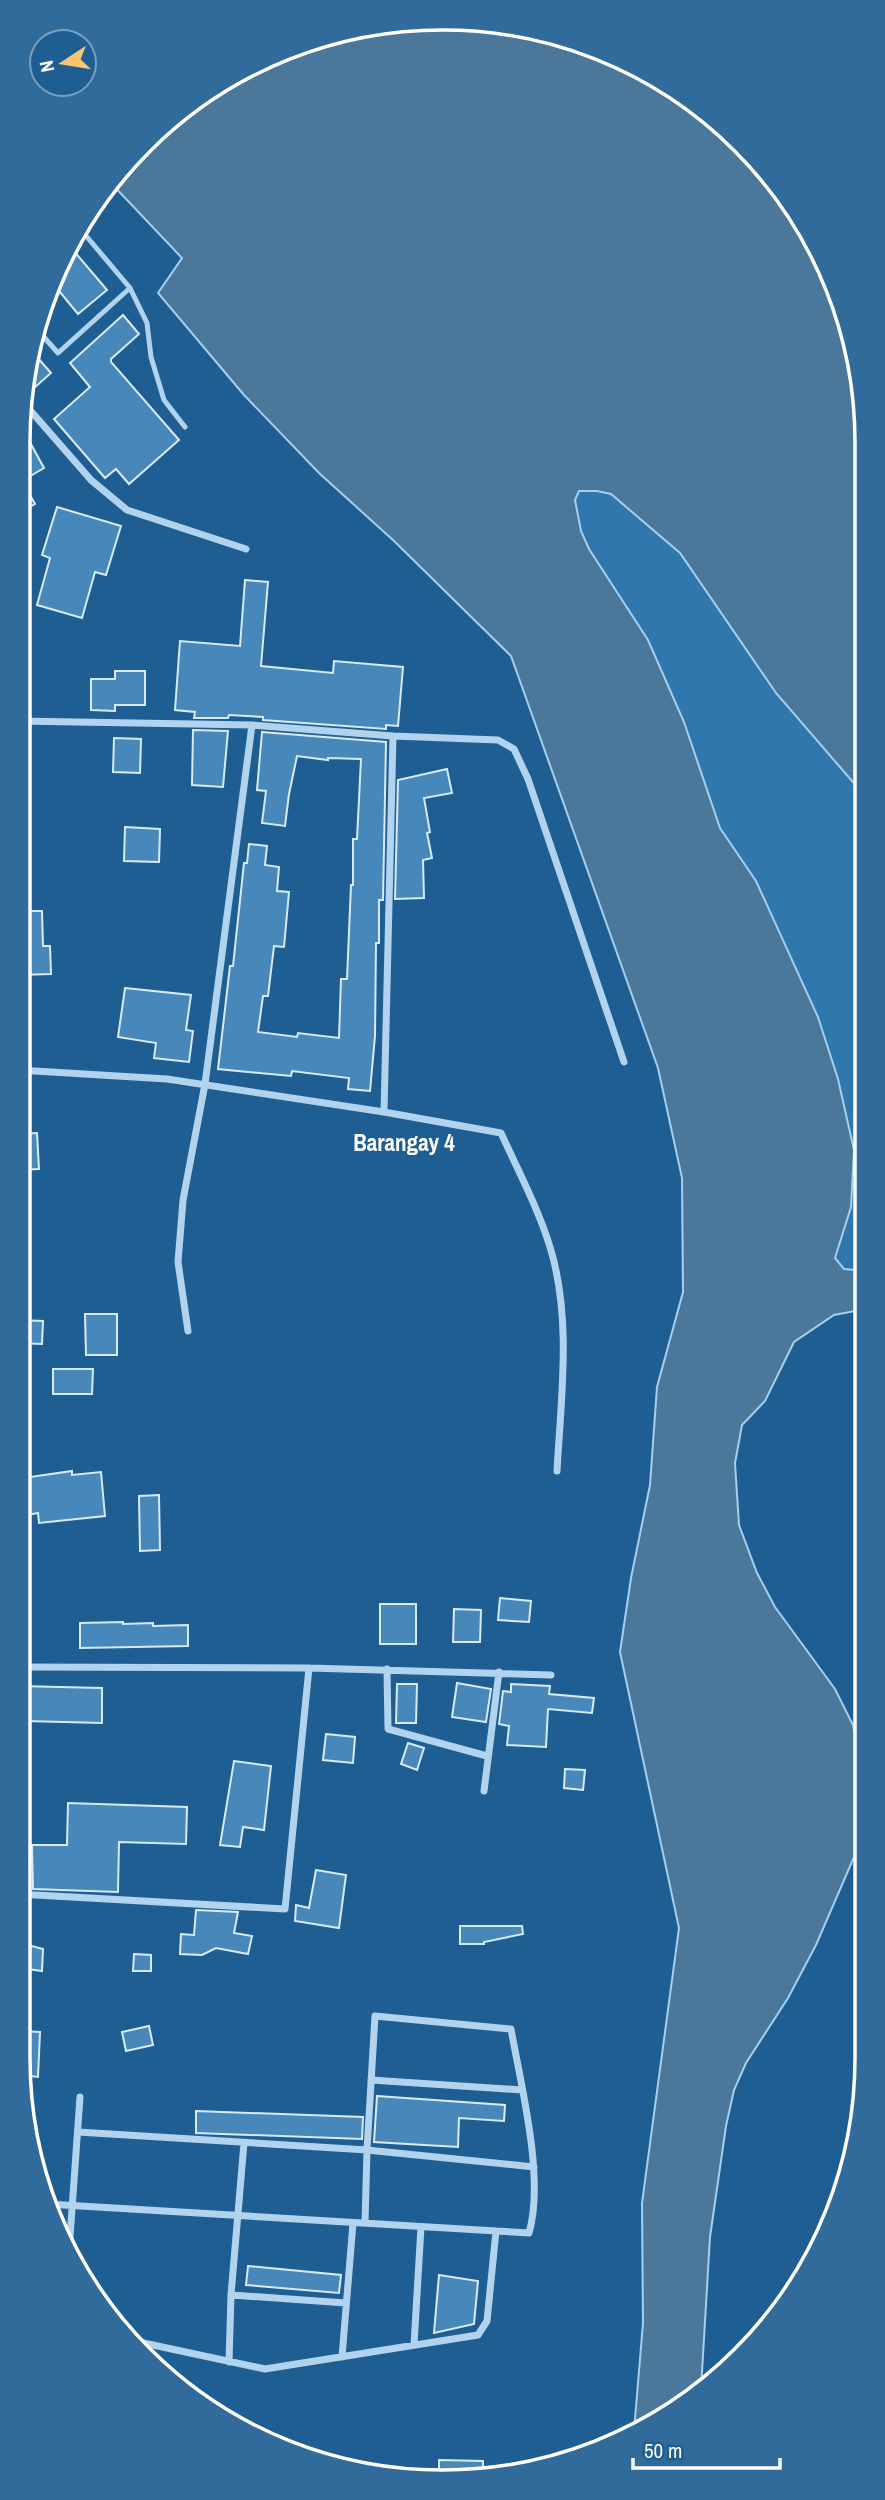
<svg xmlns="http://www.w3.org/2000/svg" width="885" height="2500" viewBox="0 0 885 2500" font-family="'Archivo Narrow',sans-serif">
	<rect width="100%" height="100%" fill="#1f5e92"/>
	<!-- green -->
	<path fill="#3077ae" d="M578,491H597L611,494L680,553L776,693L865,796L866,1271L844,1269L835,1258L844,1231L854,1150L838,1079L818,1017L756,882L720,828L684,722L648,640L589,549L581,531L575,500Z"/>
	<!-- water -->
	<path fill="#4b779b" stroke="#a4cfef" stroke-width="2" d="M387,21L552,32L655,75L762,162L824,255L864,387L865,796L776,693L680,553L611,494L597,491H579L575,500L581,531L589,549L648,640L684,722L720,828L756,881L818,1017L838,1079L854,1150L851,1207L835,1258L844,1269L866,1271V1309L834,1315L794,1342L765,1401L742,1425L735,1463L739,1525L757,1573L775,1607L835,1689L853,1725L861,1758L867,1771V1843L862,1844L854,1857L816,1945L788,1998L746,2063L734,2090L726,2126L710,2237L701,2389L679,2411L634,2431L643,2323L642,2203L679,1928L620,1652L631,1578L650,1485L657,1387L683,1292L682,1178L658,1068L511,656L394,541L319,473L244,395L158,293L182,258L109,181L230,75Z"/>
	<!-- building -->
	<path fill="#4887b9" stroke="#d7eafa" stroke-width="2" d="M73,250L107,290L78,314L55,286Z
		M123,315L139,334L111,359V362L179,440L129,484L116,469L105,478L54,419L90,387L70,363Z
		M30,349L51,373L25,396H24Z
		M20,424L44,468L22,481L35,504L18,514V443Z
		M57,507L121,526L106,575L95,572L82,618L37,605L50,558L42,555Z
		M245,580L268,582L261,666L333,673L334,661L403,667L398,726L386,725V729L263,720V717L229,715L228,718H194L195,712L175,710L180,641L240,646Z
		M115,671H145V705H115V711L91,710V679H115Z
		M193,730L228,731L223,787L192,785Z
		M262,732L386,742L383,900H379V943H376L375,1036L370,1091L348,1089L349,1078L292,1071L291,1076L218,1069L230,966H233L244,863H247L249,844L267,846L265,865L279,867L277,891L289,892L284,947L274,946L268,996H263L258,1032L297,1037L298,1033L339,1038L341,979H347L351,885H353V839H357L361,759L328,758V760L297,756L289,794L285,826L262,823L266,791L257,790Z
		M114,738L141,739L140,773L113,772Z
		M447,769L452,793L424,798L430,832L427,833L432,858L423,860L424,898L395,899L398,780Z
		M125,827L160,829L159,862L124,861Z
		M18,911H42L43,946H50L51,974L18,975Z
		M125,988L191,995L186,1030L193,1031L189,1062L154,1058L156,1043L118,1037Z
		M37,1133L39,1169L18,1170V1134Z
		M85,1314H117V1355H86Z
		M18,1320L43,1321L42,1344L18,1343Z
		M53,1369H93L92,1394H53Z
		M72,1471V1475L101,1472L105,1516L39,1523L38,1513L27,1515L23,1478Z
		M159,1495L160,1550L140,1551L139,1496Z
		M500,1598L531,1601L529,1622L498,1620Z
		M380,1604H416V1644H380Z
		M454,1609L481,1610L480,1642H453Z
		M123,1622V1624L153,1623V1626L188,1625V1646L80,1648V1623Z
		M457,1683L491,1689L486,1722L452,1717Z
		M397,1684H417L416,1723H396Z
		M511,1684L550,1686L549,1694L594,1698L592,1713L548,1709L546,1747L507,1745L509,1726L499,1724L503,1691L511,1692Z
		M18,1686L102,1688V1723L25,1721V1712H18Z
		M326,1734L355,1737L353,1763L323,1760Z
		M408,1743L424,1748L417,1770L401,1764Z
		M234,1761L271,1766L264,1830L243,1827L240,1847L220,1845Z
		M565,1769L585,1770L583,1790L564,1788Z
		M68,1803L187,1807L186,1844L119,1842L118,1892L33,1889L32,1845H67Z
		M316,1870L346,1875L339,1928L295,1921L296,1905L309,1908Z
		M196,1910L238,1912L234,1933L252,1936L248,1954L216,1948L202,1955L180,1954L181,1934L194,1935Z
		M460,1926H522L523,1934L484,1942V1944H460Z
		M24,1944L43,1949L42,1971L20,1968Z
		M134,1954L151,1955V1971H133Z
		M149,2026L153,2045L126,2051L122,2032Z
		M21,2031L40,2032L38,2077L21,2075L18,2057Z
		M377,2096L505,2105L504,2121L459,2118L458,2147L374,2142Z
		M196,2111L363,2117L362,2139L196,2133Z
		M248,2266L341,2275L339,2293L246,2285Z
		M439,2275L478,2281L474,2324L434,2333Z
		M439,2460L483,2461V2473L439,2476Z"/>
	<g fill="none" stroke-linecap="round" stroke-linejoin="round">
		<!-- service -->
		<path stroke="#b1d3ee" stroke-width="5" d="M82,231L130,288L147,323L151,357L164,400L185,427
			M35,327L58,353L130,288"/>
		<!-- minor -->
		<path stroke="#b1d3ee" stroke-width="7" d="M23,402L91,480L127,510L246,549
			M18,721L252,725L393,736L384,1112
			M393,736L498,740L514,749L528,779L624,1062
			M18,1070L167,1079L384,1112L501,1133C518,1170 538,1208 550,1247C572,1318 561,1398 557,1471
			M188,1331L178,1262L183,1200L205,1084L252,725
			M18,1667L309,1668L551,1675
			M387,1669L388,1729L487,1756
			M484,1791L499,1672
			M18,1894L285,1909L309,1668
			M371,2080L522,2090
			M78,2132L367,2150L534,2167
			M47,2204L496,2231L529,2233C545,2178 521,2086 511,2029L375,2016L367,2150L365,2223
			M69,2251L80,2097
			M231,2295L346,2303
			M125,2339L265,2369L478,2335L487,2321L496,2231
			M414,2345L421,2227
			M342,2357L353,2223
			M229,2362L231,2295L244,2143"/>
	</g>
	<g text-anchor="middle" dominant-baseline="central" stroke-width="5" stroke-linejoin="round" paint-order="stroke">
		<!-- quarter labels -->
		<g font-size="23" font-weight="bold" fill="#fff" stroke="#1f5e92">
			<text x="404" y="1142">Barangay 4</text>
		</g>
	</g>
	<!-- crop -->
	<path d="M0 0H885V2500H0ZM442 30H443A412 412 0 0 1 855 442V2058A412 412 0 0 1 443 2470H442A412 412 0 0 1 30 2058V442A412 412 0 0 1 442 30Z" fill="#316b9b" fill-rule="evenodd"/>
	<path fill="none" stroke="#fff" stroke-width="3.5" d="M442 30H443A412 412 0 0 1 855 442V2058A412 412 0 0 1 443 2470H442A412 412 0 0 1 30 2058V442A412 412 0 0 1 442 30Z"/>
	<!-- north arrow -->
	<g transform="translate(63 63) rotate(258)"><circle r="33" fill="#1f5e92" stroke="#799ebe" stroke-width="2"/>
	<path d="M0-5L12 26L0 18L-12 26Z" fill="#fbc471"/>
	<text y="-10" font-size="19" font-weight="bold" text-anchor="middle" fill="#ffffff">N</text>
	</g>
	<!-- scale -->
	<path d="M633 2458v10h147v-10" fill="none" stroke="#ffffff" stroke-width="3.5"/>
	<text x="644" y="2458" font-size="21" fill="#ffffff" stroke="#1f5e92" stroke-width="5" paint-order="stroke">50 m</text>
</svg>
